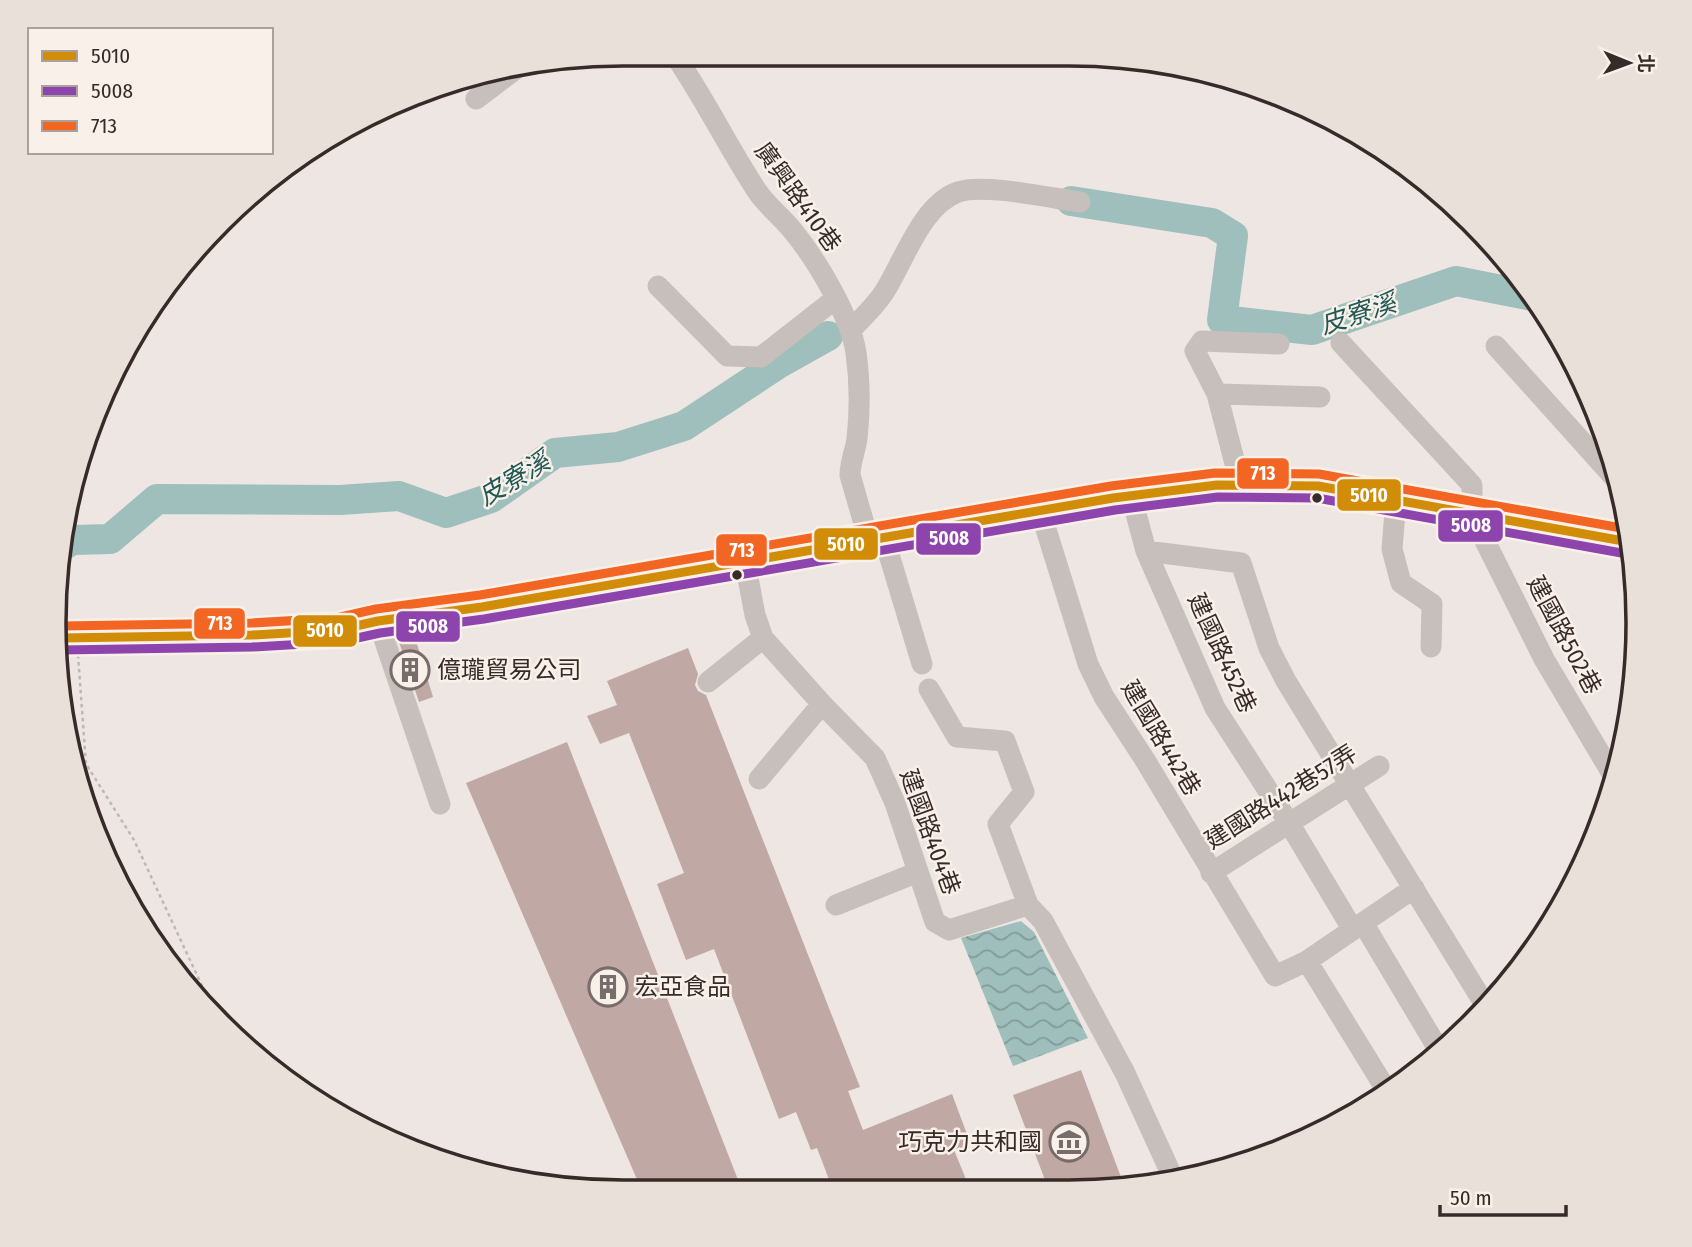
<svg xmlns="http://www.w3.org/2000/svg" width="1692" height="1247" viewBox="0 0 1692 1247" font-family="'Fira Sans Condensed','Noto Sans TC',sans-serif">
	<defs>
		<pattern id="water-waves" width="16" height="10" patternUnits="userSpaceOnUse" patternTransform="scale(1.75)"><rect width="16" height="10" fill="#9ebfbb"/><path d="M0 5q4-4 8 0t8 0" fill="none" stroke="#829b98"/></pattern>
	</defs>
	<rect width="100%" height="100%" fill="#ede6e2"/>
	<!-- water -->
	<path fill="url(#water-waves)" d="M1021,921L1034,932L1088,1038L1013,1066L961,938Z"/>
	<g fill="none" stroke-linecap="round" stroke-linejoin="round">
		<!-- river -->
		<path stroke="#9ebfbb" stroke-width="30" d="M1071,201L1212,223L1233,236L1222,320L1312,330L1456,281L1532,296
			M64,545L73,540L110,539L157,499L340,500L399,496L446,513L491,498L555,453L618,447L684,426L778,364L828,336"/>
	</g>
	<!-- building -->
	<path fill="#c0a8a4" d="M414,634L433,697L419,702L398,639Z
		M688,648L698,674L695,685L698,691L706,695L860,1087L848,1091L863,1130L952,1094L971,1145L954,1150L970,1189L833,1190L817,1148L811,1150L796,1112L779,1119L714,949L686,960L657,884L684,873L629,733L600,744L587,716L617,705L607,681Z
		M567,742L742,1190L642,1191L466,783Z
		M1081,1070L1125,1188H1048L1013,1095Z"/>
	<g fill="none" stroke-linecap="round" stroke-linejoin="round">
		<!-- path -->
		<path stroke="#bfb7b3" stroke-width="2.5" stroke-dasharray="3.5 3.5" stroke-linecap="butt" d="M78,655L86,764L134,840L217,1018"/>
		<!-- minor -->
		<path stroke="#c6bfbb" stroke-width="21" d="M674,54C705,99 728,147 757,191C767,206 782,217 793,231C816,259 851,317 856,353C860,381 860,411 857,439C855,452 850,462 850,475L869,541
			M476,99L517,68
			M658,286L727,356L761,357L835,299
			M851,330C862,318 874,307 883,294C903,264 921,205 958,192C984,183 1050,198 1080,202
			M1341,343L1472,485V515L1544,659L1614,777
			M1496,346L1620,484
			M1217,394L1320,397
			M1240,483L1217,394L1195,351L1202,341L1279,344
			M1131,495L1146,551L1215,708L1289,823L1353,930
			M1396,499L1392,549L1401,583L1432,604L1431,647
			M1040,510L1088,664L1104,697L1145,760L1275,976L1307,961L1414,888
			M884,538L922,664
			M1146,551L1241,563L1269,648L1286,681L1487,1008
			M745,562L755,615L763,638L822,704L875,758L895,803L935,922L949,930L1028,905L1043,921L1125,1073L1174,1180
			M378,621L440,804
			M61,638L252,635L338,630L378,621L482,607L1113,498L1217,485L1318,486L1629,542
			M708,682L763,638
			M929,689L957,737L1005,741L1024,792L998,824L1028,905
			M759,779L822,704
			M1211,873L1379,766
			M836,905L918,872
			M1363,923L1440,1052
			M1307,961L1387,1091"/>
		<!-- bus-1 casing -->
		<g stroke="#f9f0e9" stroke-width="14">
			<path id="bus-1" d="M61,638L252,635L338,630L378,621L482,607L1113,498L1217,485L1318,486L1629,542"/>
		</g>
		<!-- bus-2 casing -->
		<g stroke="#f9f0e9" stroke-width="14">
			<path id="bus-2" d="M61,650L252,647L339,642L380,633L484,619L1115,510L1218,497L1317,498L1627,554"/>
		</g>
		<!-- bus-3 casing -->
		<g stroke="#f9f0e9" stroke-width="14">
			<path id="bus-3" d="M61,626L252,623L336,618L376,609L480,595L1111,486L1215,473L1319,474L1627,529"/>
		</g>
		<!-- bus-1 -->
		<use href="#bus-1" stroke="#d18d08" stroke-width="9"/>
		<!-- bus-2 -->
		<use href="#bus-2" stroke="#8e44ad" stroke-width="9"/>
		<!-- bus-3 -->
		<use href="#bus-3" stroke="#f26522" stroke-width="9"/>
	</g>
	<!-- icons -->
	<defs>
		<g id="building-ring" transform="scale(2.0125)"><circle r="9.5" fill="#f9f0e9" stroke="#776c6a" stroke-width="1.5"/><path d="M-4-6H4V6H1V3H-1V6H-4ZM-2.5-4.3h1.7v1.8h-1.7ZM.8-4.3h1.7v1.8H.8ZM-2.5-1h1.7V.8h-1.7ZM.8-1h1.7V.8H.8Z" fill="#776c6a"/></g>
		<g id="museum-ring" transform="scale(2.0125)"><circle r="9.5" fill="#f9f0e9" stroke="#776c6a" stroke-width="1.5"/><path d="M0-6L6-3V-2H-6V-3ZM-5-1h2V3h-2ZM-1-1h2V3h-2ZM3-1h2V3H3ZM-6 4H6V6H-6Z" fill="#776c6a"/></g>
	</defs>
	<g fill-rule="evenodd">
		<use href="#building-ring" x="410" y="670"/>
		<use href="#building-ring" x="608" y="987"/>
		<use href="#museum-ring" x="1069" y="1142"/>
	</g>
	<!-- markers -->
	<g fill="#372b29" stroke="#f9f0e9" stroke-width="2.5">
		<circle cx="1317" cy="498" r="6"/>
		<circle cx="737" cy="575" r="6"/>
	</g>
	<g text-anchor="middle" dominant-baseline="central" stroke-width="5" stroke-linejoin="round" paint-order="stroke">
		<!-- street labels -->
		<g font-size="24" fill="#372b29" stroke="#f9f0e9">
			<text transform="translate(798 197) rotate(54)">廣興路410巷</text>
			<text transform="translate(1564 635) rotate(62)">建國路502巷</text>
			<text transform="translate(1222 653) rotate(65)">建國路452巷</text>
			<text transform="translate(1161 738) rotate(59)">建國路442巷</text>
			<text transform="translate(1281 797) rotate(-32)">建國路442巷57弄</text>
			<text transform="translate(930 832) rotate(70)">建國路404巷</text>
		</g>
		<!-- poi labels -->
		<g font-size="24" fill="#372b29" stroke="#f9f0e9" text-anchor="start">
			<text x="437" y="670">億瓏貿易公司</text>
			<text x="635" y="987">宏亞食品</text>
			<text x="1042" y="1142" text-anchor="end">巧克力共和國</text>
		</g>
		<!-- water labels -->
		<g font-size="26" font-style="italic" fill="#1f5854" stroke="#f9f0e9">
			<text transform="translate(1358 314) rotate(-18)">皮寮溪</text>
			<text transform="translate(514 479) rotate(-31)">皮寮溪</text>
		</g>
	</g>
	<!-- crop -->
	<path d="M0 0H1692V1247H0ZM623 66H1069A557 557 0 0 1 1626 623V623A557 557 0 0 1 1069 1180H623A557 557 0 0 1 66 623V623A557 557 0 0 1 623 66Z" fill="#e9e0da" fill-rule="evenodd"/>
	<path fill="none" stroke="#372b29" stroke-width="3.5" d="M623 66H1069A557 557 0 0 1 1626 623V623A557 557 0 0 1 1069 1180H623A557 557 0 0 1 66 623V623A557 557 0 0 1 623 66Z"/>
	<g stroke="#f9f0e9" stroke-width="2.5">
		<rect x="1236" y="457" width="54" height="33" rx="7" fill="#f26522"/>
		<rect x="1336" y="478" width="66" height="34" rx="7" fill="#d18d08"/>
		<rect x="1437" y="509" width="67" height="34" rx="7" fill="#8e44ad"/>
		<rect x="915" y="522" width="67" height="34" rx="7" fill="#8e44ad"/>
		<rect x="813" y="527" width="66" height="34" rx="7" fill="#d18d08"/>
		<rect x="715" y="533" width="53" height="34" rx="7" fill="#f26522"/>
		<rect x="193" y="607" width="53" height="33" rx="7" fill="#f26522"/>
		<rect x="395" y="610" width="66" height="33" rx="7" fill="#8e44ad"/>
		<rect x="292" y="614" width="66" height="34" rx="7" fill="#d18d08"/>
	</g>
	<g font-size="19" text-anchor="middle" font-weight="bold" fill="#fff">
		<text x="1263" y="480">713</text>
		<text x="1369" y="502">5010</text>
		<text x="1471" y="532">5008</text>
		<text x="949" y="545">5008</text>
		<text x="846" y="551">5010</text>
		<text x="742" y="557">713</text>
		<text x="220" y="630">713</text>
		<text x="428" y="633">5008</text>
		<text x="325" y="637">5010</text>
	</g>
	<!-- legend -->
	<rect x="28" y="28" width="245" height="126" fill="#f9f0e9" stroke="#aba19c" stroke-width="2"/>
	<rect x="42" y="51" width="35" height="10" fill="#d18d08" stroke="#aba19c" stroke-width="2"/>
	<text x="91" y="63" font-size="21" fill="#372b29">5010</text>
	<rect x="42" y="86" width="35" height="10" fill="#8e44ad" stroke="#aba19c" stroke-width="2"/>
	<text x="91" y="98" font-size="21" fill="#372b29">5008</text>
	<rect x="42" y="121" width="35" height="10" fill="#f26522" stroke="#aba19c" stroke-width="2"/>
	<text x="91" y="133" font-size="21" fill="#372b29">713</text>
	<!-- north arrow -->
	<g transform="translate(1629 63) rotate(91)" stroke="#f9f0e9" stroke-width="5" paint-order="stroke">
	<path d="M0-5L12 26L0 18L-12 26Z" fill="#372b29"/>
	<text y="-10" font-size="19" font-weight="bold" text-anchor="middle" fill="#372b29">北</text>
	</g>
	<!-- scale -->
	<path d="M1440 1205v10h126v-10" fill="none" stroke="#372b29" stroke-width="3.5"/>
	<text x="1450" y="1205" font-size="21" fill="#372b29" stroke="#f9f0e9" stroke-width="5" paint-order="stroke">50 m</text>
</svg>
